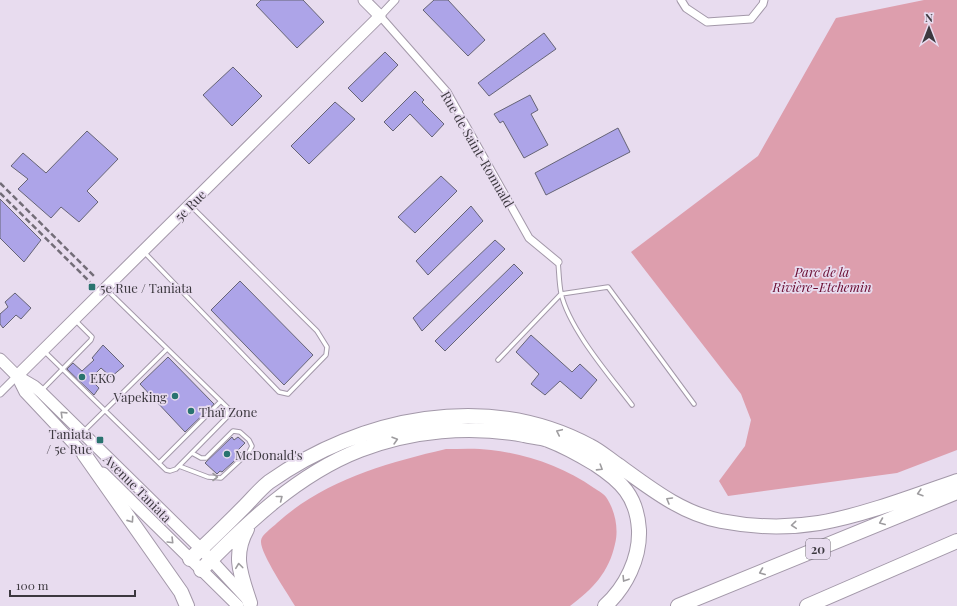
<svg xmlns="http://www.w3.org/2000/svg" width="957" height="606" viewBox="0 0 957 606" font-family="'Playfair Display',serif">
	<rect width="100%" height="100%" fill="#e8dcef"/>
	<!-- green -->
	<path fill="#dd9ead" d="M924,0H957V450L897,473L728,496L719,481L745,446L751,420L741,394L631,252L758,156L836,18Z
		M446,449C461,449 476,448 491,450C527,454 564,467 594,488C597,490 603,493 606,497C615,510 619,529 615,544C609,572 593,589 570,606H295C288,594 260,553 261,541C261,535 272,528 277,523C323,481 386,463 446,449Z"/>
	<!-- building -->
	<path fill="#ada4e8" stroke="#666476" d="M261,0H303L324,22L297,48L256,5Z
		M434,0H448L485,40L468,56L423,10Z
		M544,33L556,49L489,96L478,83Z
		M385,52L398,65L362,102L348,88Z
		M233,67L262,96L232,126L203,95Z
		M415,91L424,100L422,102L444,124L432,137L410,114L393,131L384,122Z
		M530,95L538,110L531,114L548,145L524,158L503,121L500,123L494,114Z
		M335,102L355,119L309,164L291,146Z
		M618,128L630,152L546,195L535,173Z
		M87,131L118,159L87,191L98,202L79,222L61,207L51,218L18,189L28,179L11,166L23,153L46,173Z
		M441,176L457,191L415,233L398,217Z
		M0,199L41,240L24,262L0,238Z
		M471,206L483,221L428,275L416,261Z
		M495,240L505,249L422,331L413,318Z
		M514,264L523,273L445,351L435,341Z
		M240,281L313,355L284,385L211,310Z
		M15,293L31,308L21,319L16,315L3,328L0,324V314L8,307L5,302Z
		M531,335L572,372L580,364L597,380L581,399L560,381L545,395L531,384L539,374L516,352Z
		M103,345L124,366L111,377L101,368L90,379L99,388L94,395L67,369L73,363L82,371L94,360L92,358Z
		M168,357L214,404L185,432L140,384Z
		M232,437L234,440L238,437L245,443L238,450L242,454L222,472L220,471L217,474L205,463Z"/>
	<g fill="none" stroke-linecap="round" stroke-linejoin="round">
		<!-- lane casing -->
		<g stroke="#a398a9" stroke-width="5.5">
			<path id="lane" d="M144,252L279,392L288,394L326,355L327,347L317,331L191,206
				M558,262C559,272 559,283 561,293C569,329 610,376 632,405
				M45,352L166,470L170,471L176,469L227,417L228,408L106,289
				M498,360L561,294L608,287L694,404
				M41,391L91,340L92,337L75,320
				M83,432L167,349
				M159,463L221,401
				M179,466L208,477L221,478L249,452L252,446L249,440L240,432L233,431L206,458H201L192,453"/>
		</g>
		<!-- street casing -->
		<g stroke="#a398a9" stroke-width="9">
			<path id="street" d="M395,0L380,16L447,92L529,238L558,262
				M681,0L686,8L707,22L751,19L763,4L764,0
				M0,393L17,376"/>
		</g>
		<!-- secondary casing -->
		<g stroke="#a398a9" stroke-width="13">
			<path id="secondary" d="M0,359L17,376L34,386L41,392L201,549L249,601
				M17,376L380,16L364,0
				M17,376L25,392L89,460
				M103,473L238,606"/>
		</g>
		<!-- highway casing -->
		<g stroke="#a398a9" stroke-width="16">
			<path id="highway" d="M84,454L181,592L187,606
				M247,529C232,556 241,575 250,603
				M190,559C209,542 227,524 245,506C253,498 260,489 269,482C361,417 487,391 590,446C600,451 609,459 618,465C650,488 681,513 721,521C752,527 788,528 819,523C864,515 914,496 957,481
				M201,570C247,523 298,474 360,450C412,430 470,425 524,435C532,437 541,437 548,440C564,446 580,455 595,464C621,481 637,496 639,530C640,558 626,587 605,606
				M678,606L957,492
				M807,606L957,541"/>
		</g>
		<!-- lane -->
		<use href="#lane" stroke="#fff" stroke-width="3.5"/>
		<!-- street -->
		<use href="#street" stroke="#fff" stroke-width="7"/>
		<!-- secondary -->
		<use href="#secondary" stroke="#fff" stroke-width="11"/>
		<!-- highway -->
		<use href="#highway" stroke="#fff" stroke-width="14"/>
		<!-- rail -->
		<path stroke="#736d78" stroke-width="2.5" stroke-dasharray="6 3" stroke-linecap="butt" d="M0,183L95,277
			M0,193L90,282"/>
	</g>
	<!-- one-way arrows -->
	<defs><path id="oneway-chevron" d="M-2-3.5L2.5 0L-2 3.5" fill="none" stroke-width="1.6" stroke-linecap="round" stroke-linejoin="round"/></defs>
	<g stroke="#9e9c9f">
		<use href="#oneway-chevron" transform="translate(63 414) rotate(-136)"/>
		<use href="#oneway-chevron" transform="translate(559 432) rotate(-155)"/>
		<use href="#oneway-chevron" transform="translate(395 440) rotate(-16)"/>
		<use href="#oneway-chevron" transform="translate(600 468) rotate(32)"/>
		<use href="#oneway-chevron" transform="translate(215 477)"/>
		<use href="#oneway-chevron" transform="translate(920 493) rotate(163)"/>
		<use href="#oneway-chevron" transform="translate(280 498) rotate(-38)"/>
		<use href="#oneway-chevron" transform="translate(669 500) rotate(-150)"/>
		<use href="#oneway-chevron" transform="translate(131 520) rotate(55)"/>
		<use href="#oneway-chevron" transform="translate(882 522) rotate(158)"/>
		<use href="#oneway-chevron" transform="translate(794 525) rotate(175)"/>
		<use href="#oneway-chevron" transform="translate(171 541) rotate(45)"/>
		<use href="#oneway-chevron" transform="translate(239 566) rotate(-97)"/>
		<use href="#oneway-chevron" transform="translate(762 572) rotate(158)"/>
		<use href="#oneway-chevron" transform="translate(625 579) rotate(122)"/>
	</g>
	<!-- markers -->
	<g fill="#29736f" stroke="#e8dcef" stroke-width="1.5">
		<rect x="88" y="283" width="8" height="8" rx="2"/>
		<circle cx="82" cy="377" r="4"/>
		<circle cx="175" cy="396" r="4"/>
		<circle cx="191" cy="411" r="4"/>
		<rect x="96" y="436" width="8" height="8" rx="2"/>
		<circle cx="227" cy="454" r="4"/>
	</g>
	<g text-anchor="middle" dominant-baseline="central" stroke-width="3.5" stroke-linejoin="round" paint-order="stroke">
		<!-- shield labels -->
		<rect fill="#e8dcef" stroke="#706974" stroke-width="1" x="806" y="539" width="24" height="20" rx="3"/>
		<g font-size="12" font-weight="bold" fill="#3c383f">
			<text x="818" y="549">20</text>
		</g>
		<!-- street labels -->
		<g font-size="13" fill="#3c383f" stroke="#e8dcef">
			<text transform="translate(478 149) rotate(60)">Rue de Saint-Romuald</text>
			<text transform="translate(190 205) rotate(-45)">5e Rue</text>
			<text transform="translate(138 488) rotate(45)">Avenue Taniata</text>
		</g>
		<!-- park labels -->
		<g font-size="13" font-style="italic" fill="#680a30" stroke="#e8dcef">
			<text x="822" y="271">Parc de la<tspan x="822" dy="15">Rivière-Etchemin</tspan></text>
		</g>
		<!-- poi labels -->
		<g font-size="13" fill="#3c383f" stroke="#e8dcef" text-anchor="start">
			<text x="100" y="287">5e Rue / Taniata</text>
			<text x="90" y="377">EKO</text>
			<text x="167" y="396" text-anchor="end">Vapeking</text>
			<text x="199" y="411">Thaï Zone</text>
			<text x="92" y="433" text-anchor="end">Taniata<tspan x="92" dy="15">/ 5e Rue</tspan></text>
			<text x="235" y="454">McDonald's</text>
		</g>
	</g>
	<!-- north arrow -->
	<g transform="translate(929 28)" stroke="#e8dcef" stroke-width="3" paint-order="stroke">
	<path d="M0-3L7 15L0 10L-7 15Z" fill="#3c383f"/>
	<text y="-6" font-size="11" font-weight="bold" text-anchor="middle" fill="#3c383f">N</text>
	</g>
	<!-- scale -->
	<path d="M10 590v6h125v-6" fill="none" stroke="#3c383f" stroke-width="2"/>
	<text x="16" y="590" font-size="12" fill="#3c383f" stroke="#e8dcef" stroke-width="3" paint-order="stroke">100 m</text>
</svg>
